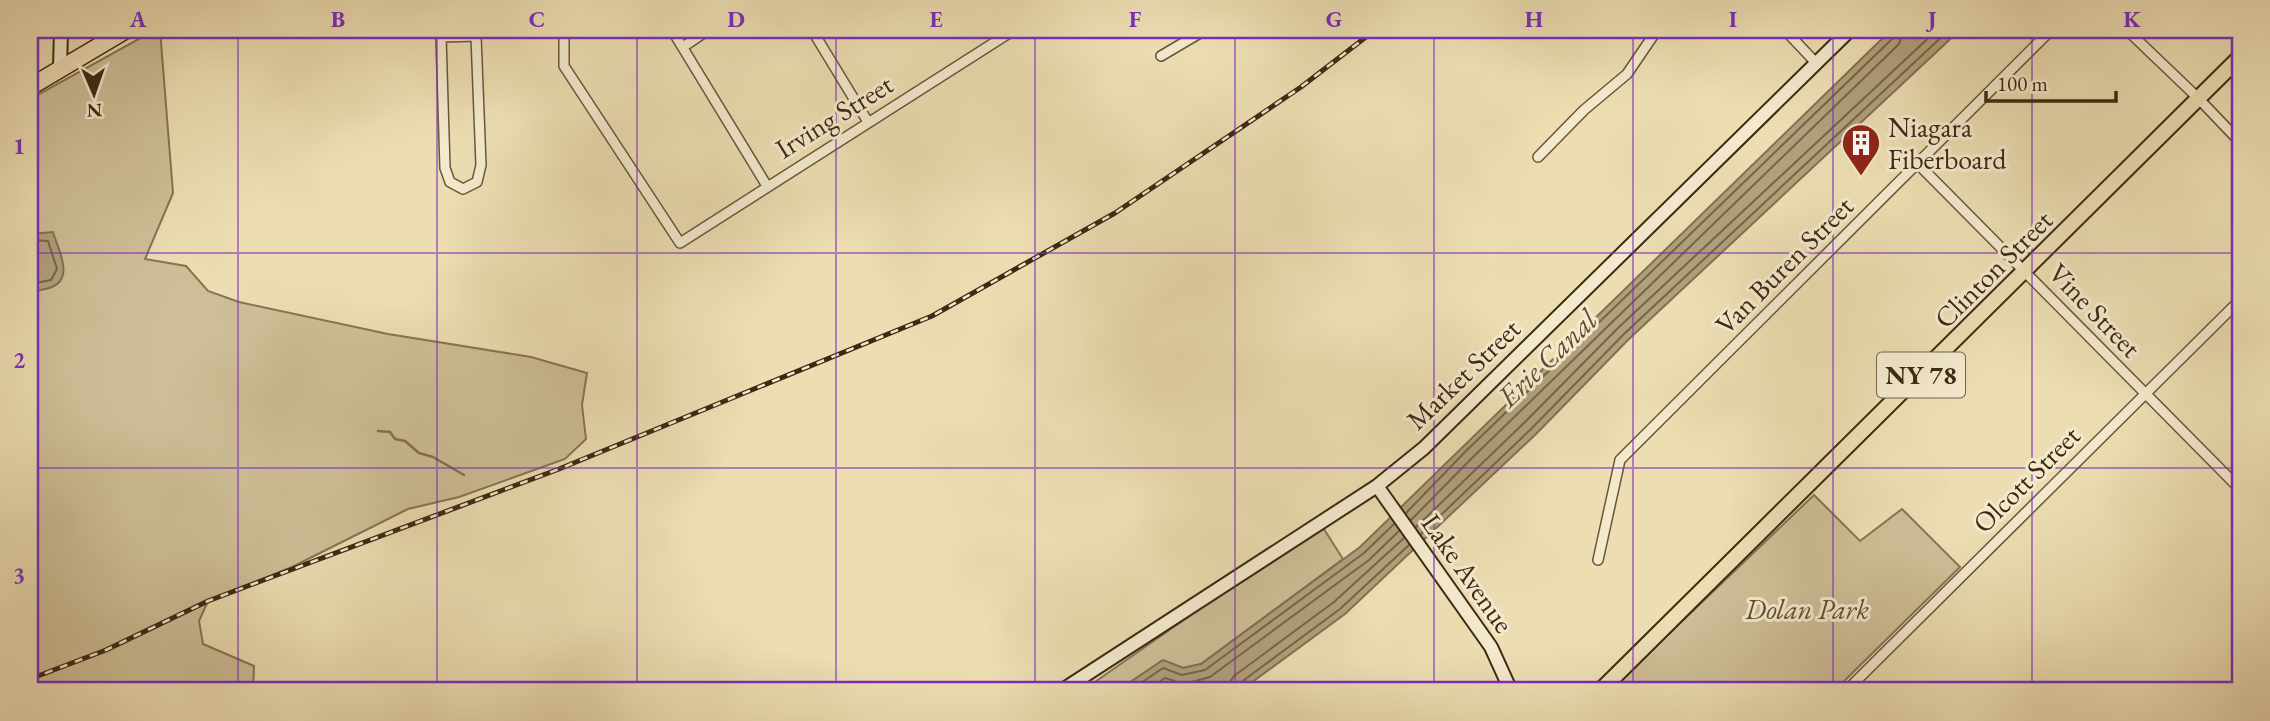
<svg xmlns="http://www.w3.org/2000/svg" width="2270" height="721" viewBox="0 0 2270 721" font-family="'EB Garamond',serif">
	<rect width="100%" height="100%" fill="#ecddb2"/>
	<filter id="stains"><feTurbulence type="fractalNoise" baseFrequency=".00286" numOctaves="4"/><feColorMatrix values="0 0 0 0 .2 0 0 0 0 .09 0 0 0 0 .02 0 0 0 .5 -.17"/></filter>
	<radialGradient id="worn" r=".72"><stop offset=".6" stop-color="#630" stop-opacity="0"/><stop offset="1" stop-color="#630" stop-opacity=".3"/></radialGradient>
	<!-- green -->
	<path fill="#cebe97" stroke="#867454" stroke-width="2" d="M155,30H160L173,193L145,259L186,266L208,291L239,302L388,334L531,357L587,373L582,405L586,439L565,459L459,497L408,509L292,567L208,601L199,621L203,644L254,666L253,691H30V99Z
		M1814,495L1860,541L1902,509L1960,567L1834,691H1609Z
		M1322,526L1343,559L1201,664L1183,668L1163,660L1117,691H1082L1244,578Z"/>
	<!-- water -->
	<path fill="#b0a07c" stroke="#827052" stroke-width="2" d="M1891,30H1960L1629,339L1536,434L1345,614L1240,691H1117L1163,660L1183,668L1201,664L1360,547Z
		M53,232C57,247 75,278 52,287C45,290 37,290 30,292V234Z"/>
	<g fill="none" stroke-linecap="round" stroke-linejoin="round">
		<!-- shore -->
		<path stroke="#766447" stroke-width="2" d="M30,240L48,241L57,269L51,280L30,284
			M1406,513L1465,452L1893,38L1895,30
			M1411,520L1471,459L1899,44L1904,30
			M1416,527L1525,422L1618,328L1937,30
			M1421,534L1531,429L1624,334L1949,30
			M1129,691L1163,668L1182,675L1205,670L1364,553L1394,524
			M1145,691L1165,678L1184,684L1210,677L1369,560L1399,531
			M1228,691L1229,683L1234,676L1334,602L1404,538
			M1237,691L1240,683L1340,609L1409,545"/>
		<!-- stream -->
		<path stroke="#827052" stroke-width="2.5" d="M378,431L390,432L395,439L405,441L419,453L433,457L464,475"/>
		<!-- street casing -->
		<g stroke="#69563a" stroke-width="12">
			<path id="street" d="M437,30L441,37L445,168L450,182L463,189L477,182L481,165L476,36L480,30
				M564,30V66L680,243L1014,30
				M672,30L767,186
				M812,30L868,122
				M1785,30L1816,63
				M2127,30L2198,98L2240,142
				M441,37L476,36
				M683,47L708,30
				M1161,56L1205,30
				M1538,157L1584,110L1627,74L1657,30
				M1918,164L2240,489
				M1598,560L1620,460L2051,30
				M1846,691L2240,300"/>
		</g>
		<!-- secondary casing -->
		<g stroke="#3d2912" stroke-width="16">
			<path id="secondary" d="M60,68L61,30
				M1377,486L1491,647L1511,691
				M1061,691L1377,486L1424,448L1850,30"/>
		</g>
		<!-- primary casing -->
		<g stroke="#3d2912" stroke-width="18">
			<path id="primary" d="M1600,691L2240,57"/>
		</g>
		<!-- highway casing -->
		<g stroke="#3d2912" stroke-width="19">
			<path id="highway" d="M30,87L126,30"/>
		</g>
		<!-- street -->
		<use href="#street" stroke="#f3e9cd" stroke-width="9"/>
		<!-- secondary -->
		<use href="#secondary" stroke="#f3e9cd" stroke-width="12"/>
		<!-- primary -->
		<use href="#primary" stroke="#ecddb2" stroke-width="14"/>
		<!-- highway -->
		<use href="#highway" stroke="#ecddb2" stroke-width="16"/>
		<!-- rail casing -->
		<g stroke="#3d2912" stroke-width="5">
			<path id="rail" d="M30,679L106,650L208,601L559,469L932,316L1115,213L1301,87L1375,30"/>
		</g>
		<!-- rail -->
		<use href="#rail" stroke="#f3e9cd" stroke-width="2.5" stroke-dasharray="8" stroke-linecap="butt"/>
	</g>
	<!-- grid -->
	<path fill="none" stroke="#7b2cbf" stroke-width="2" stroke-opacity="0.55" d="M238,30V691M437,30V691M637,30V691M836,30V691M1035,30V691M1235,30V691M1434,30V691M1633,30V691M1833,30V691M2032,30V691M30,253H2240M30,468H2240"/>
	<!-- icons -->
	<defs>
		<g id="building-pin" transform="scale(2.0125)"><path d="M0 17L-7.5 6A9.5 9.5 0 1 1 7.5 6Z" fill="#8f2418" stroke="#f3e9cd"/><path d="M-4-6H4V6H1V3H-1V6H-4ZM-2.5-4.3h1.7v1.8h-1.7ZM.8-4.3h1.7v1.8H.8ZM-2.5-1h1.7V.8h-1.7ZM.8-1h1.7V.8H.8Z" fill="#fff"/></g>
	</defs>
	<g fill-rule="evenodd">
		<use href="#building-pin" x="1861" y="143"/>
	</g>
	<g text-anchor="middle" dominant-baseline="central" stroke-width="6" stroke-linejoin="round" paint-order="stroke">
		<!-- shield labels -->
		<rect fill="#f3e9cd" stroke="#74634a" stroke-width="2" x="1877" y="352.5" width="88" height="45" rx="5"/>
		<g font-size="26" font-weight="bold" fill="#3d2912">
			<text x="1921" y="375">NY 78</text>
		</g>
		<!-- street labels -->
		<g font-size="28" fill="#3d2912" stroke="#f3e9cd">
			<text transform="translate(834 116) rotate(-32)">Irving Street</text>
			<text transform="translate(1784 265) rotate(-45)">Van Buren Street</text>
			<text transform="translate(1993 269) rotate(-45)">Clinton Street</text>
			<text transform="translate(2095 310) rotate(46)">Vine Street</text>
			<text transform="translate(1463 374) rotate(-44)">Market Street</text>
			<text transform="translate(2026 479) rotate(-45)">Olcott Street</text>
			<text transform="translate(1468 573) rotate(55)">Lake Avenue</text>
		</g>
		<!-- poi labels -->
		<g font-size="28" fill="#3d2912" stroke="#f3e9cd" text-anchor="start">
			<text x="1888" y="127">Niagara<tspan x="1888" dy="32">Fiberboard</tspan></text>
		</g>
		<!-- park labels -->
		<g font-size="28" font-style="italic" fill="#614e33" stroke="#f3e9cd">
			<text x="1807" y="609">Dolan Park</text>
		</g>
		<!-- water labels -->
		<g font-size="30" font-style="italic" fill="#604d32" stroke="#f3e9cd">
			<text transform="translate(1547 358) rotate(-44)">Erie Canal</text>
		</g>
	</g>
	<!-- margin -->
	<rect width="2270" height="721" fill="none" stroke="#ecddb2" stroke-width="77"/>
	<!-- north arrow -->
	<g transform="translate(94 94) rotate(178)" stroke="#f3e9cd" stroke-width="5" paint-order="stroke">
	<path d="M0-5L12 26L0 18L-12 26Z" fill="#3d2912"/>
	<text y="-10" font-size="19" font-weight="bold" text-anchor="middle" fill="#3d2912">N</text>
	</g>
	<!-- scale -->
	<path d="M1986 91v10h130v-10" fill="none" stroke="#3d2912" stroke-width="3.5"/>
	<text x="1997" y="91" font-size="21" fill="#3d2912" stroke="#f3e9cd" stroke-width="5" paint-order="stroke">100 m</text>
	<rect x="38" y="38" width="2194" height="644" fill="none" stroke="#7b2cbf" stroke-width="2.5"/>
	<g font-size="23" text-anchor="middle" font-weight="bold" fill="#7b2cbf">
		<text x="138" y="27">A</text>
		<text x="338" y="27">B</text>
		<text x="537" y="27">C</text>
		<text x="736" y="27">D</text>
		<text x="936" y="27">E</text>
		<text x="1135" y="27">F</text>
		<text x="1334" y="27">G</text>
		<text x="1534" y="27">H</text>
		<text x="1733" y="27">I</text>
		<text x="1932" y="27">J</text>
		<text x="2132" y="27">K</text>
		<text x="19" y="154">1</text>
		<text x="19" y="368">2</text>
		<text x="19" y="583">3</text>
	</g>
	<rect width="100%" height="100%" filter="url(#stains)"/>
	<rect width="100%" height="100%" fill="url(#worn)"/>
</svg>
